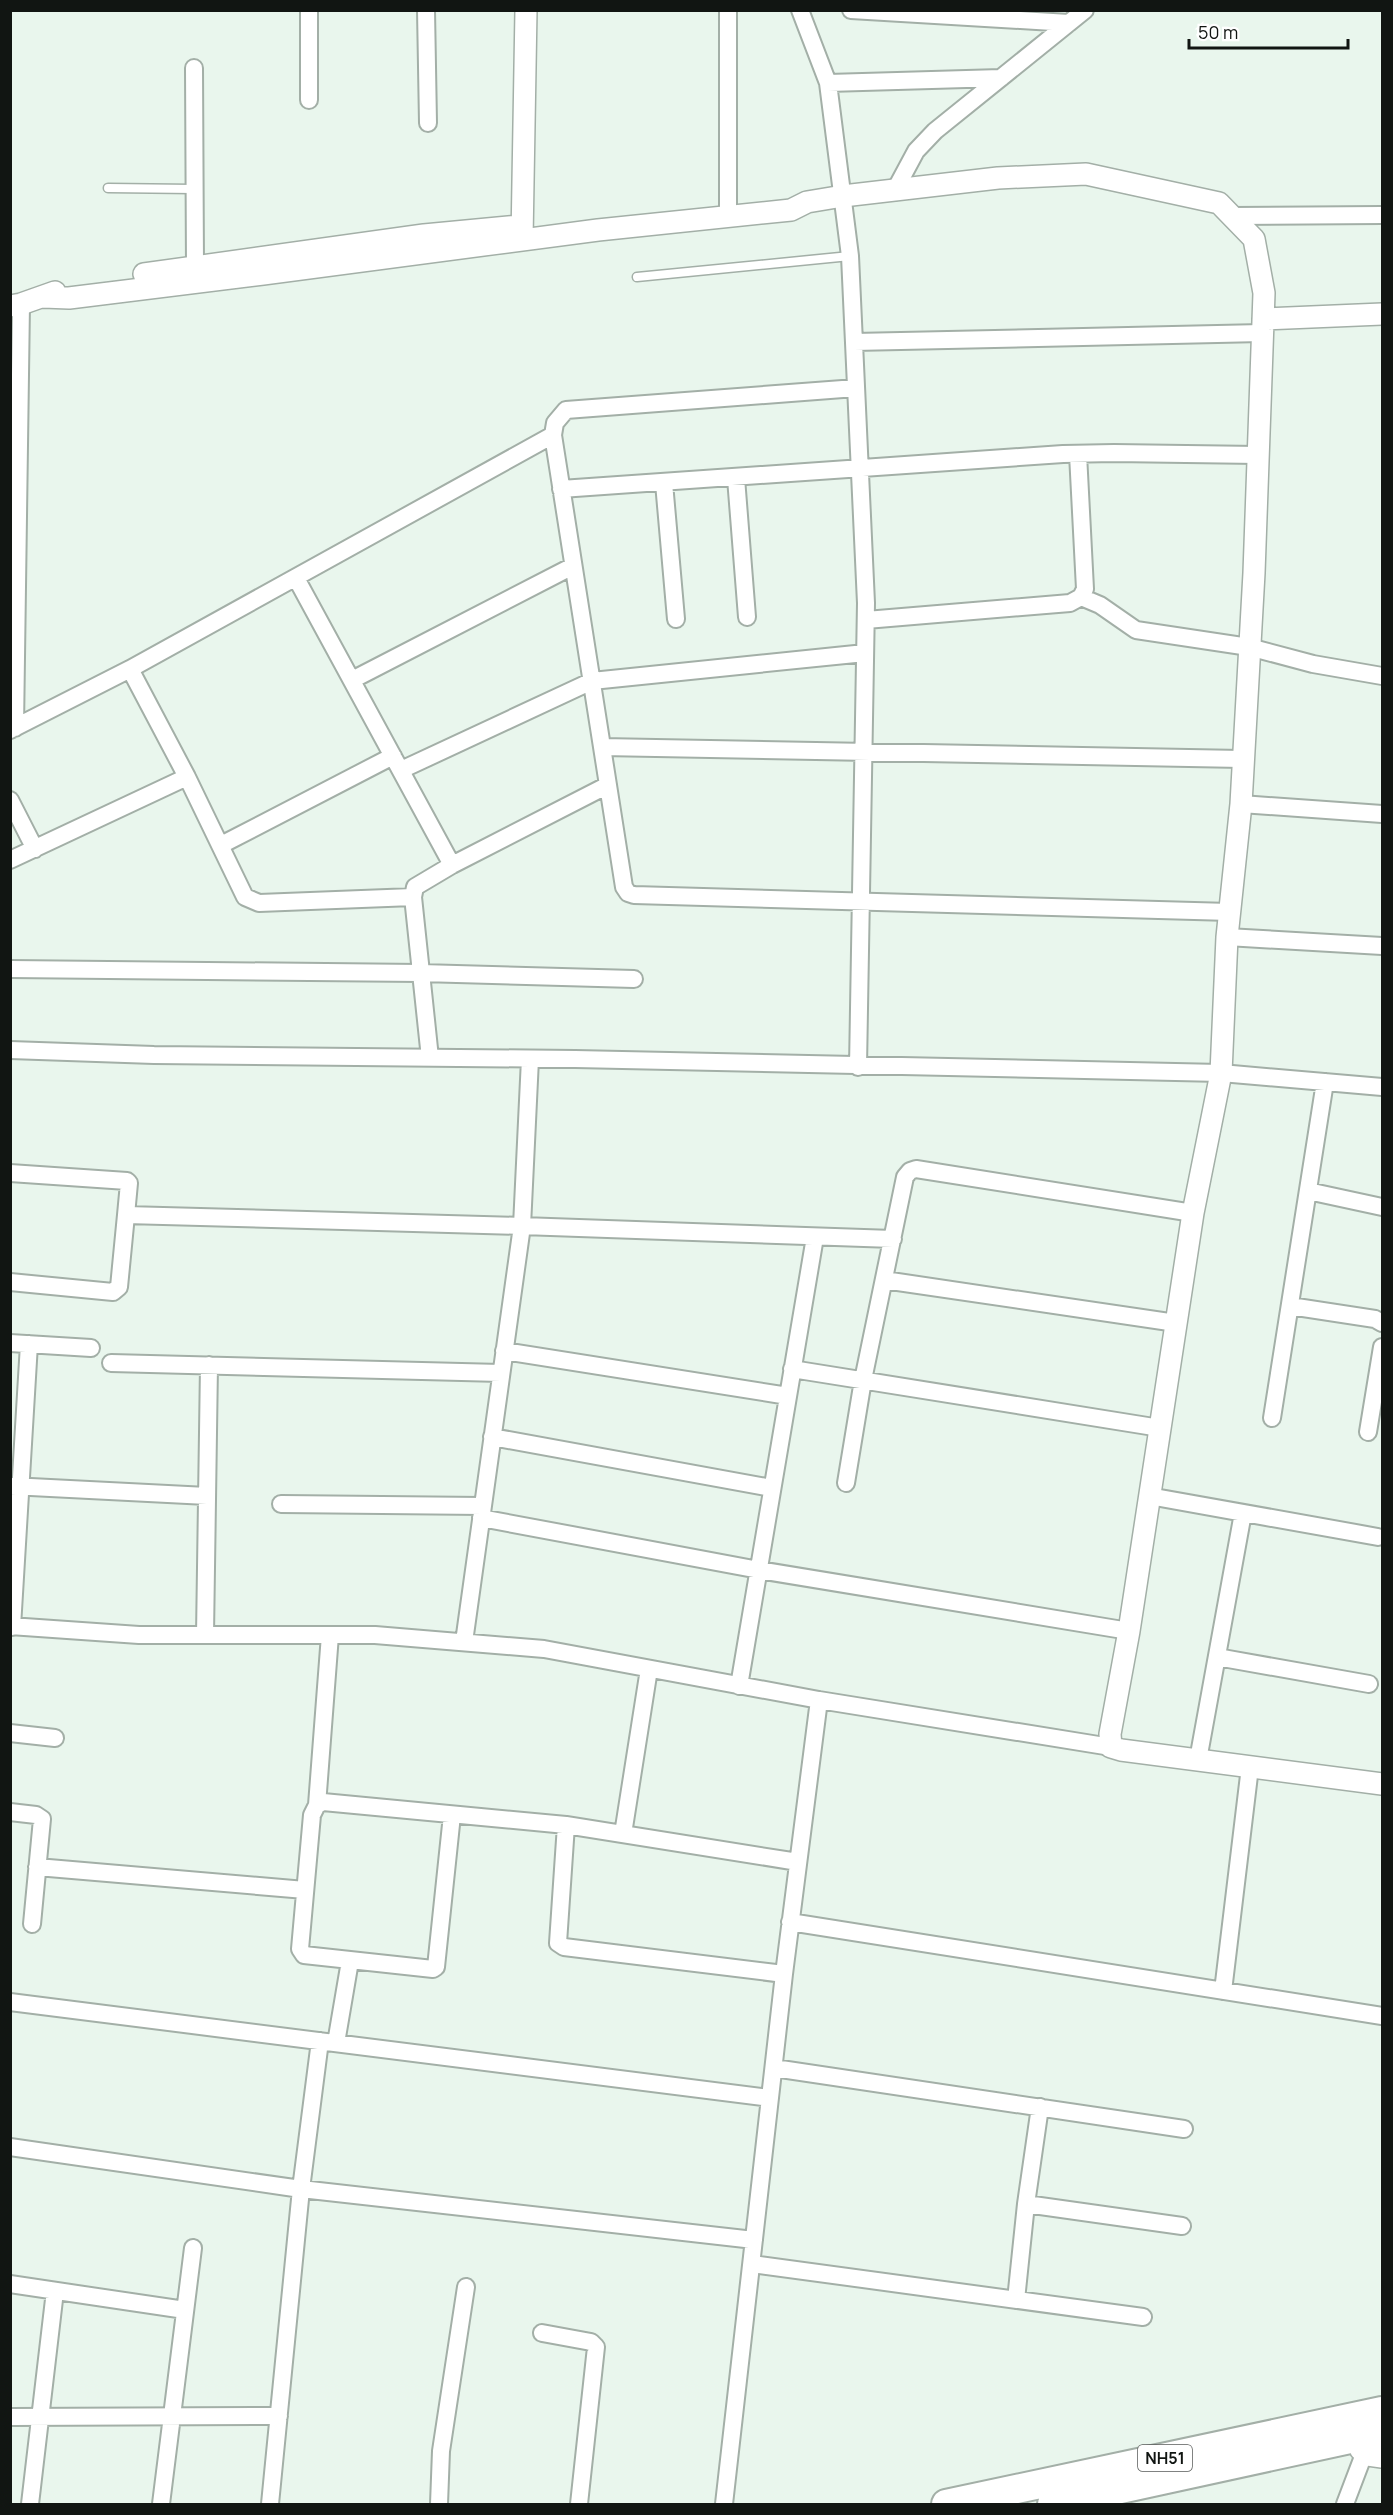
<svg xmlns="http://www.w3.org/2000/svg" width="1393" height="2515" viewBox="0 0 1393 2515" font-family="Manrope,sans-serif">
	<rect width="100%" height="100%" fill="#e9f6ed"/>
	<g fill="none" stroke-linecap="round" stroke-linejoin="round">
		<!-- service casing -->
		<g stroke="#a3afa7" stroke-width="11">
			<path id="service" d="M108,188L194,189
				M637,277L850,256"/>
		</g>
		<!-- minor casing -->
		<g stroke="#a3afa7" stroke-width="20">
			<path id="minor" d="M426,10L428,123
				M800,10L828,83L850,256L866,603L858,1067
				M851,10L1069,23
				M194,68L195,266
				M828,83L1001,78
				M309,100V10
				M894,192L916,151L935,131L1085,10
				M728,216V10
				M1232,216L1382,215
				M854,342L1262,333
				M856,388L566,410L555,423L553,435L624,887L628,893L634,895L1230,912
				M736,478L747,617
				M664,483L676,619
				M561,489L1063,454L1114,453L1258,455
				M296,578L452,865
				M1081,597L1100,605L1136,630L1249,647L1313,664L1382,676
				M866,620L1070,603L1081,597L1085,589L1078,454
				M130,669L187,777L245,897L259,903L413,897
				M352,680L573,566
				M15,728L21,304
				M10,730L130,669L553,435
				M602,747L1242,759
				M401,770L592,681L865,653
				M10,800L35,849
				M1241,804L1382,814
				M221,845L393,756
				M10,860L187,777
				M1227,937L1382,946
				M10,969L421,973L634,979
				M10,1050L154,1055L575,1059L1221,1073L1382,1087
				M430,1058L413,897L415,887L452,865L608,785
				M10,1173L127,1181L129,1183L126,1215L522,1226L893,1239
				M1308,1191L1382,1207
				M884,1280L1176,1323
				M10,1282L113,1292L119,1287L126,1215
				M1290,1306L1375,1319L1382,1323
				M10,1343L91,1348
				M504,1351L788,1396
				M111,1363L501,1373
				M792,1369L1160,1428
				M1272,1418L1325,1082
				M1368,1432L1382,1347
				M492,1437L772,1488
				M846,1483L863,1380L905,1177L910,1171L916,1169L1193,1213
				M11,1486L207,1496
				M1149,1496L1378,1537
				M281,1504L483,1506
				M481,1518L759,1570L1129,1631
				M10,1626L139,1635H375L544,1649L819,1700
				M12,1627L29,1344
				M205,1635L209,1365
				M464,1642L522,1226L530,1059
				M1217,1657L1369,1684
				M739,1686L815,1237
				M10,1733L55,1738
				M1198,1760L1243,1513
				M317,1805L330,1635
				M10,1812L36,1815L42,1819L32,1924
				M452,1815L436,1967L433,1969L304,1955L300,1949L312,1815L317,1805L323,1802L566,1825L798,1862
				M566,1825L558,1943L564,1947L784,1974
				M623,1834L649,1669
				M37,1867L305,1890
				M790,1922L1382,2016
				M1223,1991L1250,1767
				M10,2002L770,2098
				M336,2043L350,1961
				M774,2068L1184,2129
				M10,2147L301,2189L754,2240
				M1026,2204L1182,2226
				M752,2264L1143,2317
				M10,2284L185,2310
				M1016,2300L1026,2204L1040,2107
				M542,2333L591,2342L596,2347L579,2504
				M10,2417L279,2416
				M30,2504L55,2291
				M161,2504L193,2248
				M270,2504L301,2189L320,2041
				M439,2504L441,2451L466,2287
				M724,2504L784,1974L819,1700L1111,1747
				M1345,2504L1364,2454"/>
		</g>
		<!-- tertiary casing -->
		<g stroke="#a3afa7" stroke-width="24">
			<path id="tertiary" d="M522,239L526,10
				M144,274L424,235L518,226
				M43,297L69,298L263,274L598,230L791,210L807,202L843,196L998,178L1086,174L1219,203L1254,239L1264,293L1254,573L1241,804L1227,937L1221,1073L1193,1213L1129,1631L1110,1734L1111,1747L1121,1750L1382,1784
				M10,306L21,304L55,292
				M1263,319L1382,314
				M1365,2436L1361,2450L1368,2455L1382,2457"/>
		</g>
		<!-- trunk casing -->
		<g stroke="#a3afa7" stroke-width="32">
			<path id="trunk" d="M946,2504L1382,2411
				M1052,2504L1382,2432"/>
		</g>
		<!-- service -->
		<use href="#service" stroke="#fff" stroke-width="8"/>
		<!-- minor -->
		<use href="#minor" stroke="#fff" stroke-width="16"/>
		<!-- tertiary -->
		<use href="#tertiary" stroke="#fff" stroke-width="21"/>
		<!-- trunk -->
		<use href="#trunk" stroke="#fff" stroke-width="28"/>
	</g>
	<g text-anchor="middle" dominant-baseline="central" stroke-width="4.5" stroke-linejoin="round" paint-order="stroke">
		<!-- shield labels -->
		<rect fill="#fff" stroke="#585b59" stroke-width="1.5" x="1138" y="2445" width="54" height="26" rx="4.5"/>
		<g font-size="16" font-weight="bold" fill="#111512">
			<text x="1165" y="2458">NH51</text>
		</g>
	</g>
	<!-- border -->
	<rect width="1393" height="2515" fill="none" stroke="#111512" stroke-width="24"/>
	<!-- scale -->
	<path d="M1189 39v9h159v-9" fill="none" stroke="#111512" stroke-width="3"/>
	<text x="1198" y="39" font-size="18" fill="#111512" stroke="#ffffff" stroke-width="4.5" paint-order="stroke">50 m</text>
</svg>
